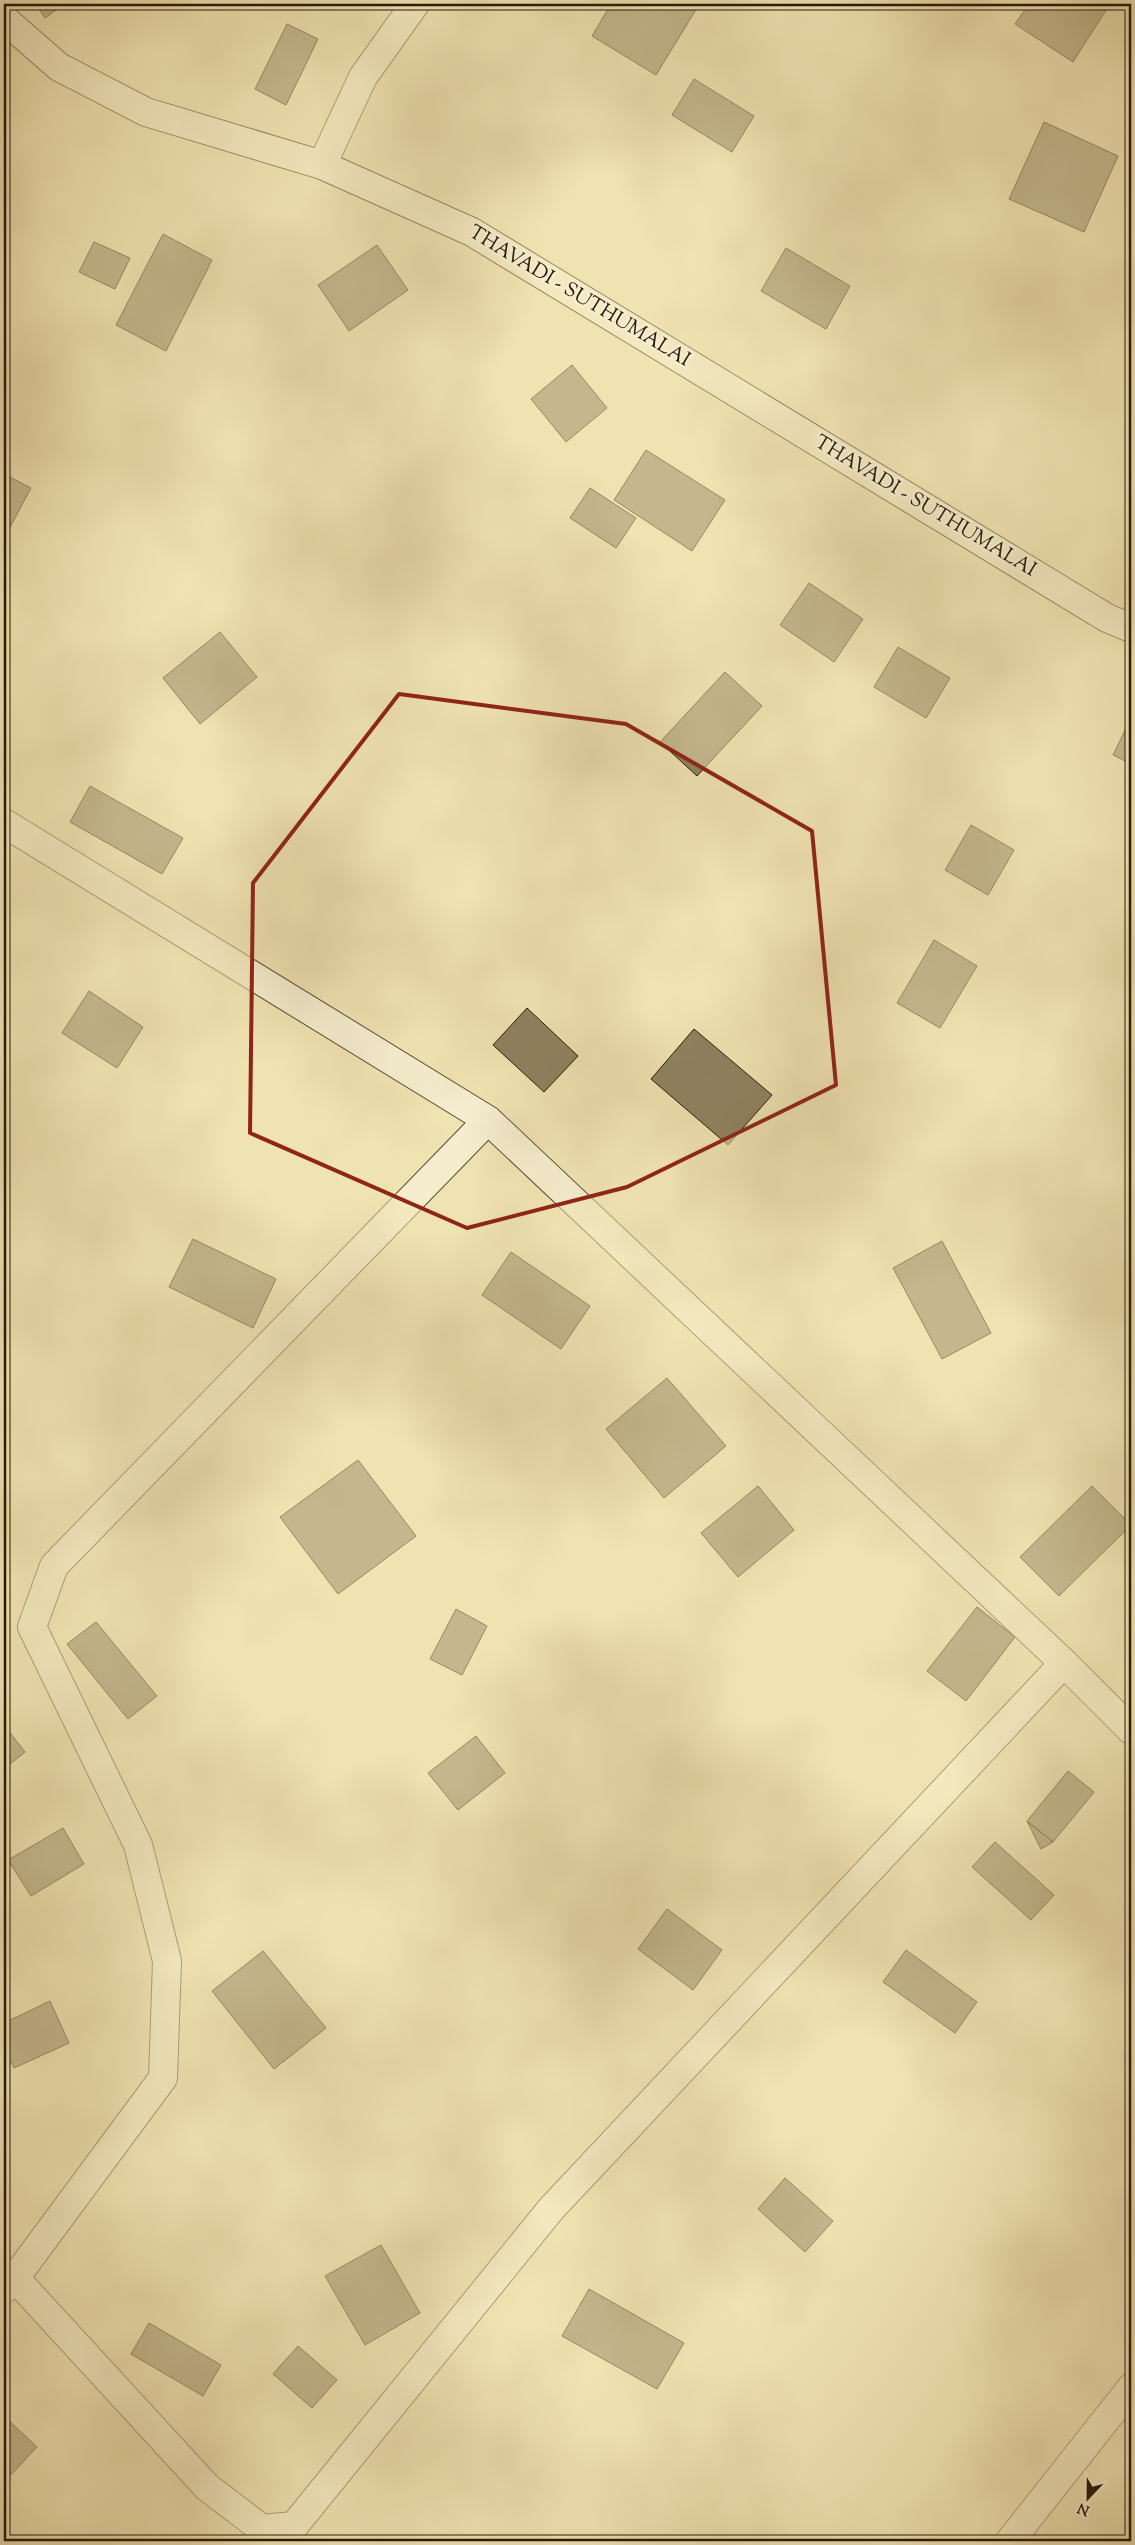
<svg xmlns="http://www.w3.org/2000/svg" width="1135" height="2545" viewBox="0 0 1135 2545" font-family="'Sorts Mill Goudy',serif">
	<rect width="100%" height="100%" fill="#f0e3b2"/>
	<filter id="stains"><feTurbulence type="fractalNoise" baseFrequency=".004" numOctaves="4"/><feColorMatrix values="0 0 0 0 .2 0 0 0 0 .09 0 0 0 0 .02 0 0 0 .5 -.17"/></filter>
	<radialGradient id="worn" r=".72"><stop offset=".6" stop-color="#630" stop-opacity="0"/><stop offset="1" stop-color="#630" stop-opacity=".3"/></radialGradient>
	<!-- building -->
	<path fill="#8f8260" stroke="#261907" d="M35,4H64L45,18Z
		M611,4H689L697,8L656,75L592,36Z
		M1029,4H1104L1108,7L1073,62L1015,24Z
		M287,24L318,39L286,105L255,89Z
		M694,79L754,116L732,152L672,115Z
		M1044,122L1118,156L1084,232L1009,199Z
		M163,234L212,260L166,351L116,325Z
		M94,242L130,258L115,289L79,272Z
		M377,245L408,290L349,331L318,285Z
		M786,248L850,286L826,329L761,291Z
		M572,365L607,408L566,442L531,399Z
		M646,450L725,500L692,551L614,500Z
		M4,474L31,488L9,529L4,525Z
		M590,488L636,518L616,548L570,518Z
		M809,583L863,619L834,662L780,625Z
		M220,632L257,677L200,724L163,678Z
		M898,647L950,678L926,718L874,687Z
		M725,672L762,706L697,776L660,742Z
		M1131,718V764L1113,755Z
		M90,786L183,838L162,874L70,822Z
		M971,825L1014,850L988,895L945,870Z
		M934,940L977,966L940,1028L897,1003Z
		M89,991L143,1027L117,1068L62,1033Z
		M527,1008L578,1056L544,1092L493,1045Z
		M694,1029L772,1095L728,1145L651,1079Z
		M193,1239L276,1279L253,1328L169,1287Z
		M942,1241L991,1333L942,1359L893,1268Z
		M511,1252L590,1306L561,1349L482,1295Z
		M667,1378L726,1446L664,1498L606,1429Z
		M358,1460L416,1536L338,1594L280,1517Z
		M758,1486L794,1530L738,1577L701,1533Z
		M1092,1486L1131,1525L1059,1596L1020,1557Z
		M977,1607L1015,1637L966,1701L927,1671Z
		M456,1609L487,1626L462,1675L430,1659Z
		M96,1622L157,1696L128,1719L67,1644Z
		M4,1725L25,1752L4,1769Z
		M476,1736L505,1773L458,1810L428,1773Z
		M1068,1771L1094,1792L1053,1842L1027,1821Z
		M1027,1821L1029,1823L1053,1842L1041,1849Z
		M63,1828L84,1864L31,1896L8,1860Z
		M995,1842L1054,1895L1031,1920L972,1867Z
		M667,1909L722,1950L693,1990L638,1949Z
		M906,1950L977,2002L955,2033L883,1982Z
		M263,1951L326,2028L274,2069L212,1991Z
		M50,2001L69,2043L14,2068L4,2046V2023Z
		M785,2178L833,2221L805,2252L758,2209Z
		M381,2245L420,2313L365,2345L325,2276Z
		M589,2289L684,2343L657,2389L562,2336Z
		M149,2323L221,2365L203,2396L131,2354Z
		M298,2346L337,2380L312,2408L273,2374Z
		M4,2416L37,2447L4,2482Z"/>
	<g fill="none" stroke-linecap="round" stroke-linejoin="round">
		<!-- street casing -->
		<g stroke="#584c32" stroke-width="30">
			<path id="street" d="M322,165L363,77L415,4
				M4,823L488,1120L1064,1663L1131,1730
				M15,2278L163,2078L167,1961L138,1845L32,1627L54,1566L488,1120
				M4,2289L15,2278L207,2487L262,2529L294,2526L551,2209L1064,1663
				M1010,2541L1131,2388"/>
		</g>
		<!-- secondary casing -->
		<g stroke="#261907" stroke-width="30">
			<path id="secondary" d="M4,19L59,67L146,112L322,165L472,232L1107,618L1131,628"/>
		</g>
		<!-- street -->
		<use href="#street" stroke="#f5edcd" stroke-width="28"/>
		<!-- secondary -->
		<use href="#secondary" stroke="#f5edcd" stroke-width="28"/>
	</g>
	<!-- marked area -->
	<path d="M0 0H1135V2545H0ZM399,694L626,724L812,831L836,1085L627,1187L467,1228L250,1133L253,883Z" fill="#f0e3b2" fill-opacity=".55" fill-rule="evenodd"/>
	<path fill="none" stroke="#8f2418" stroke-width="4" stroke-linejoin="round" d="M399,694L626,724L812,831L836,1085L627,1187L467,1228L250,1133L253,883Z"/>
	<g text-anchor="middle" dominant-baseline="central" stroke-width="5" stroke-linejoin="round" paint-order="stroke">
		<!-- street labels -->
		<g font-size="20" fill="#261907" stroke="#f5edcd">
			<text transform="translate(579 297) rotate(31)">THAVADI - SUTHUMALAI</text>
			<text transform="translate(925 507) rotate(31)">THAVADI - SUTHUMALAI</text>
		</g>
	</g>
	<!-- margin -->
	<rect width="1135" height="2545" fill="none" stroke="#f0e3b2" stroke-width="20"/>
	<rect x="5" y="5" width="1125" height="2535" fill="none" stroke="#261907" stroke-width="2.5"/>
	<rect x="10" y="10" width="1115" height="2525" fill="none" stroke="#261907"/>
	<!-- north arrow -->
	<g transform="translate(1088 2498) rotate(202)" stroke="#f5edcd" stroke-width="4" paint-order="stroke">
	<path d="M0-4L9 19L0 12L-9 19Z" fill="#261907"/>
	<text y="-8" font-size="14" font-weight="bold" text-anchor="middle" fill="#261907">N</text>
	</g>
	<rect width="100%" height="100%" filter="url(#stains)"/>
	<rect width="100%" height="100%" fill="url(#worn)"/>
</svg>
